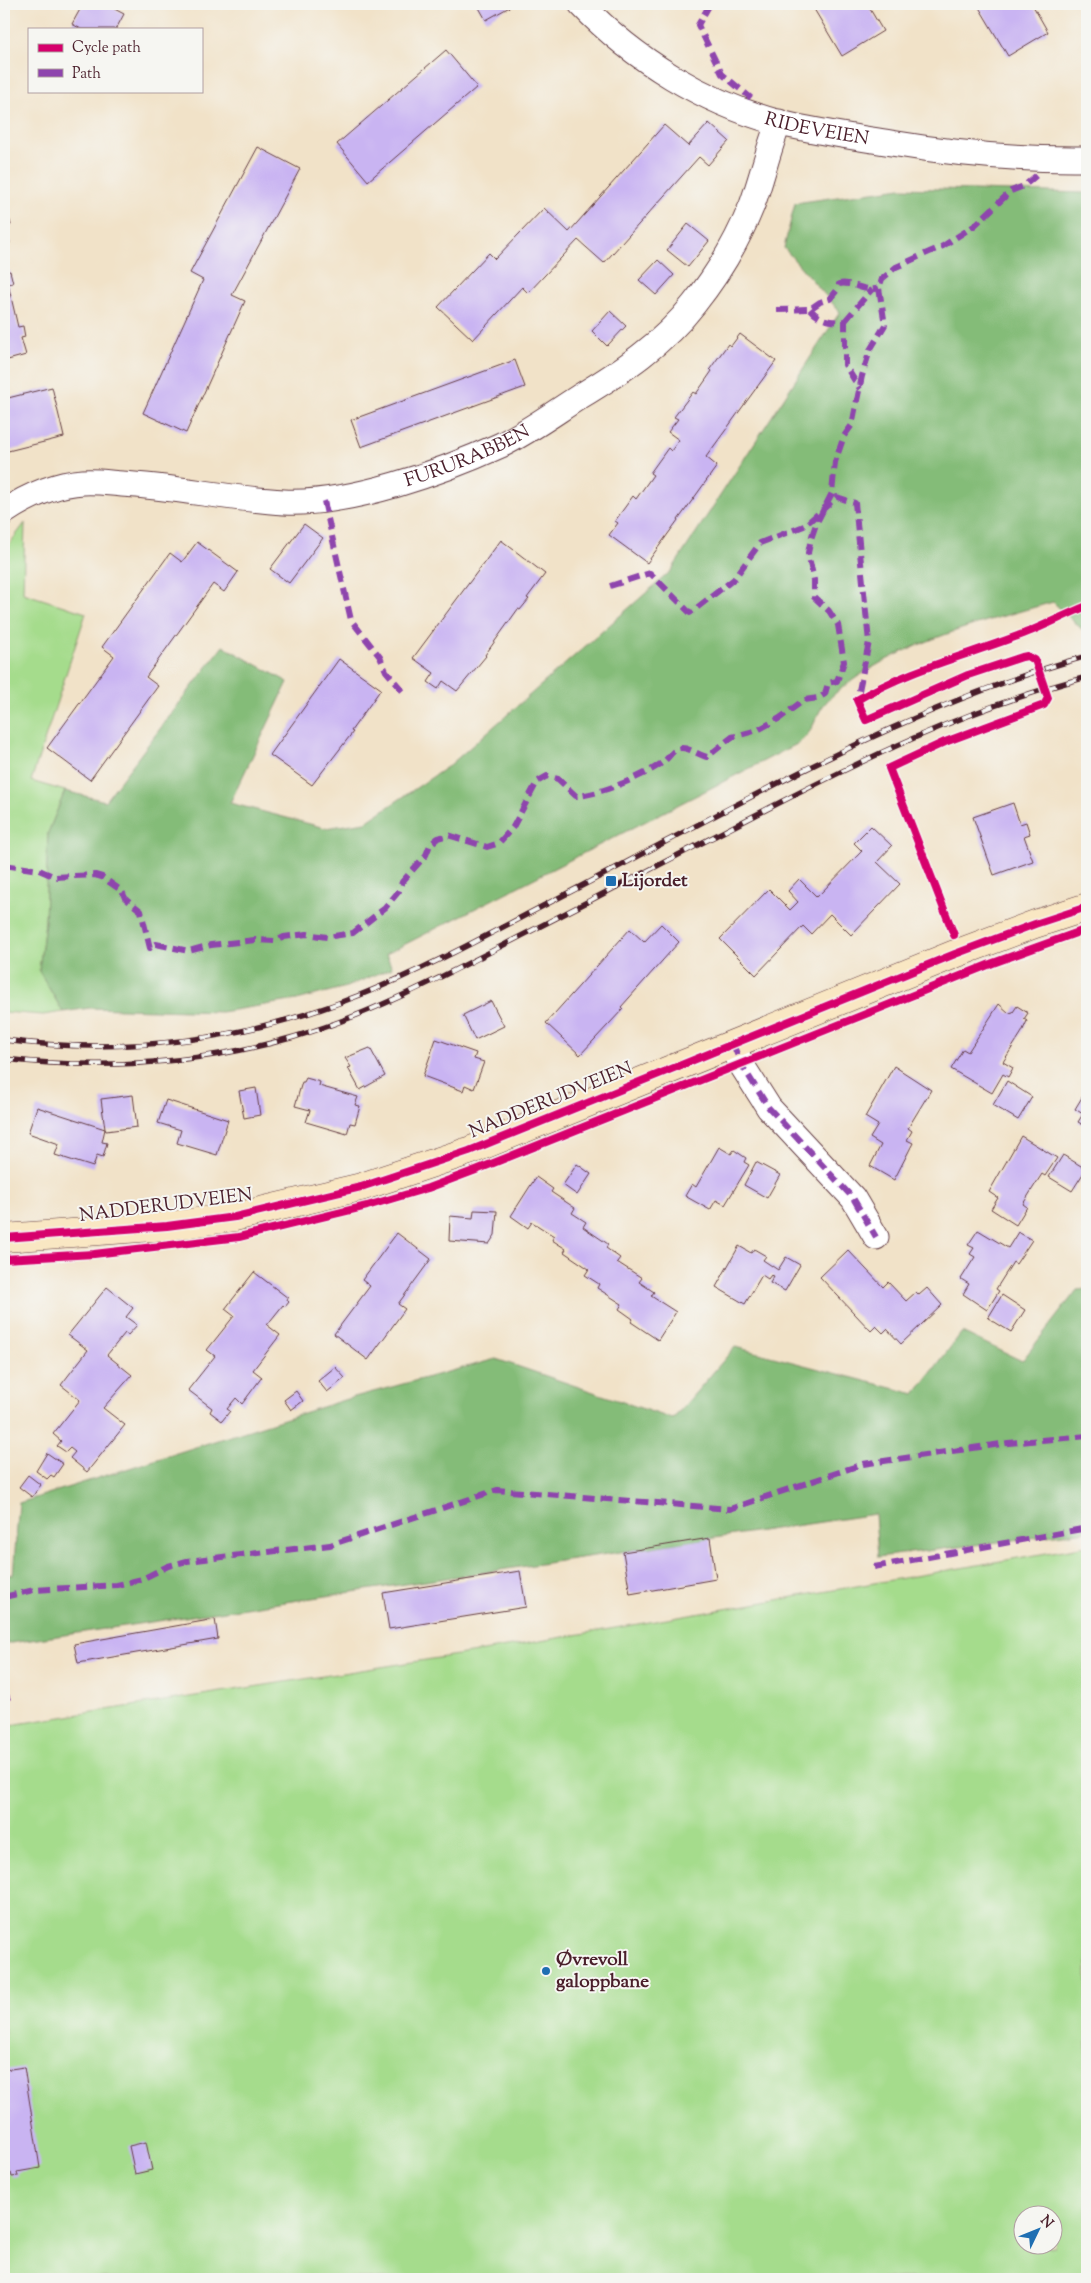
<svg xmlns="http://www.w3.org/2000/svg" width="1091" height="2283" viewBox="0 0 1091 2283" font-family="'Sorts Mill Goudy',serif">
	<rect width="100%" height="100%" fill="#f6f6f2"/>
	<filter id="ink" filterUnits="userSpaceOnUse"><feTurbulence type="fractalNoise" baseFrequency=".02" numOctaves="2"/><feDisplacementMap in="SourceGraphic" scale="10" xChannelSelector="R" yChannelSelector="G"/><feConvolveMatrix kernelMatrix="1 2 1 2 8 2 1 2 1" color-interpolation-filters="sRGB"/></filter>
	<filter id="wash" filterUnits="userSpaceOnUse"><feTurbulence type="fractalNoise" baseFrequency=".0096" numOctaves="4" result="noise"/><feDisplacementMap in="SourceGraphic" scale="20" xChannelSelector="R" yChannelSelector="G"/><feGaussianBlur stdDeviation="1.12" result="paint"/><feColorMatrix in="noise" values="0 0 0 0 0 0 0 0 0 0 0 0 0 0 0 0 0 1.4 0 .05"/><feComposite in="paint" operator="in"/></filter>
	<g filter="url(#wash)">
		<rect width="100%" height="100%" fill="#f1e2c8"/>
		<!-- green -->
		<path fill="#a5dc8c" stroke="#787e5c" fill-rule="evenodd" d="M25,523L23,593L86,613L31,781L65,791L48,833L45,922L39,971L63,1012L43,1015L4,1012V551Z
			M1087,1546V2279H4V1726L483,1651ZM1024,2216H1054V2246H1024Z"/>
		<!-- forest -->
		<path fill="#84bc78" stroke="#676e52" d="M901,188L1087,193V634L1053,602C983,622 905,641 846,685C837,692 827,699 821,709C812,725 814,730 799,743L386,954L392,968L346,987L297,1000L221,1012L90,1008L63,1012L39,971L45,922L48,833L65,791L105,801L223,646L288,682L230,803L325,828L366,822L450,765L671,571L840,312L784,248L795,203Z
			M1087,1289V1531L878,1557L875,1514L4,1644V1574L13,1575L19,1503L347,1399L496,1359L673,1419L735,1347L915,1394L962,1332L1022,1361L1077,1290Z"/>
		<g id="blocks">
			<!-- building -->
			<path fill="#c9b4f2" d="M83,4H105L124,14L116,29H81L72,24Z
				M477,4H515L486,20Z
				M811,4H867L883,31L842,56Z
				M977,4H1032L1048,32L1008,56Z
				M446,50L477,87L368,181L337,144Z
				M709,123L729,141L708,165L699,157L604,263L578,240L528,293L522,287L473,340L438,307L489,253L495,259L544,208L569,232L664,125L688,146Z
				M258,147L300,169L232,295L245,301L186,433L143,413L203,280L190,273Z
				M4,214H8L11,225L6,226L10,243L4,244Z
				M688,224L709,241L688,267L667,250Z
				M658,260L674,275L656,295L639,280Z
				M10,271L13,283L8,284L18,327L23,326L25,337L21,338L26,355L4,361V272Z
				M610,311L626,326L607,346L592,331Z
				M740,334L776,361L706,457L717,466L647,563L609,535L618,523L615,521L633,496L636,499L653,475L650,473L668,448L671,451L679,440L668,432L678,419L674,417L693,392L696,394L712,371L710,369L728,344L731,346Z
				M515,360L525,387L361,447L351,420Z
				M52,387L64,437L4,452V399Z
				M304,524L323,538L289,583L270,569Z
				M501,540L545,574L527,598L529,599L520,610L518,609L485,655L486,656L457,691L443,681L438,689L428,682L434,673L413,658Z
				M197,542L238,572L224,592L213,584L146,677L158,686L90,780L47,748L114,656L102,647L170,553L182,562Z
				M339,659L381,689L351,731L353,732L312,785L270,755Z
				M1013,803L1020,824L1026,822L1030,834L1024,836L1033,861L994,875L973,817Z
				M871,826L892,846L877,862L900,884L851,935L830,914L811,934L803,926L756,975L720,939L769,889L790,910L798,902L788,891L799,879L817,897L862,851L854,843Z
				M661,924L679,942L621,1007L623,1009L580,1055L546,1023L630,929L644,942Z
				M491,1001L504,1026L475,1040L463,1015Z
				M999,1004L1009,1013L1013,1012L1017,1006L1028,1013L1024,1019L1027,1021L1022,1032L1003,1062L1013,1068L1008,1077L1003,1074L992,1093L951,1069L963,1049L968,1052Z
				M436,1039L476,1053L474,1059L484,1062L474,1089L465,1085L463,1091L423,1076Z
				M370,1048L385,1076L360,1090L348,1068L351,1067L345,1058Z
				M894,1066L931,1090L908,1128L912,1131L907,1140L913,1143L894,1180L870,1166L881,1145L870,1138L878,1125L865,1117Z
				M306,1078L320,1082L319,1086L358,1097L355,1105L360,1106L355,1124L350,1123L347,1134L306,1122L310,1110L295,1106L302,1082H304Z
				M1007,1081L1032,1097L1018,1120L993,1105Z
				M256,1088L260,1115L244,1118L239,1091Z
				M1087,1089V1127L1078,1122L1083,1114L1075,1109Z
				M133,1095L137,1127L106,1131L105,1129L102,1142L107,1143L103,1157L97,1155L93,1167L55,1155L59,1144L28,1133L37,1107L105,1129L101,1099Z
				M166,1100L228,1120L217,1155L177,1143L181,1130L158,1123Z
				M1021,1136L1057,1158L1045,1176L1042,1174L1033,1188L1023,1204L1027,1207L1016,1225L991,1209L998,1198L989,1192Z
				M719,1147L731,1154L734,1150L746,1158L744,1162L749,1165L725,1205L716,1200L710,1210L685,1196L692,1184L696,1187Z
				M1063,1155L1086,1169L1072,1191L1049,1177Z
				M756,1162L780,1175L767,1198L744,1185Z
				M577,1164L591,1174L577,1195L563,1185Z
				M536,1177L553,1189L551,1192L575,1208L572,1213L586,1222L583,1227L608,1244L606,1248L620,1258L617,1262L642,1278L639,1282L654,1292L651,1296L676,1312L658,1340L631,1322L633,1319L619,1309L622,1304L597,1288L599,1284L585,1275L589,1269L564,1252L566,1249L552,1240L554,1236L532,1222L528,1228L511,1216Z
				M474,1210L497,1211L495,1235L489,1244L449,1241L450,1216L473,1218Z
				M978,1230L1008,1248L1018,1232L1032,1240L1016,1264L1013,1262L996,1289L999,1291L987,1310L963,1294L969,1284L961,1279L975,1257L970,1254L974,1248L968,1245Z
				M397,1233L431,1259L398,1304L405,1309L368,1360L334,1334L370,1286L362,1280Z
				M739,1246L751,1253L754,1249L766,1256L763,1260L778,1270L786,1257L800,1265L785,1291L770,1283L774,1276L771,1275L768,1279L762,1275L745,1304L716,1287Z
				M848,1250L883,1287L888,1282L906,1301L916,1292L919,1295L927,1288L942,1305L901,1344L887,1329L883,1333L876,1326L871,1331L820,1277Z
				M254,1272L288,1298L287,1300L289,1302L285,1307L283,1305L267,1325L280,1335L253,1370L262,1377L242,1404L236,1398L227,1409L230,1411L222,1421L210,1412L212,1408L188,1390L215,1356L207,1350L234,1316L225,1309Z
				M107,1287L133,1308L126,1317L137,1325L128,1335L125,1333L107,1355L132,1375L103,1408L125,1425L87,1472L70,1458L75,1452L70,1448L66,1452L57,1446L61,1441L53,1434L80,1400L61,1385L88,1350L68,1335Z
				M1002,1295L1025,1310L1011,1332L988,1318Z
				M335,1367L345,1378L327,1392L318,1381Z
				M296,1391L303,1401L291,1410L284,1400Z
				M47,1453L63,1464L54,1477L51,1475L47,1479L36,1471Z
				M28,1475L41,1485L32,1497L19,1487Z
				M710,1538L716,1579L630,1594L623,1552Z
				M520,1571L526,1607L389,1629L383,1593Z
				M215,1619L218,1639L78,1663L74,1644Z
				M24,2067L40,2168L17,2172L18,2176L12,2177L11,2173L7,2174L4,2152V2070Z
				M146,2142L152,2170L135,2174L129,2146Z"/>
		</g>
	</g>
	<g filter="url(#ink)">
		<use href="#blocks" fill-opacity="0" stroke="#633c43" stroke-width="1"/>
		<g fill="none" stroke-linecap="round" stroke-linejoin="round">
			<!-- street casing -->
			<g stroke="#633c43" stroke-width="27">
				<g id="street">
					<path id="s1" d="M581,4C634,60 705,103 780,123C817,132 854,137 891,143C957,154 1021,160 1087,159"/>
					<path id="s2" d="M4,512C28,496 54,484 83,482C96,481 109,483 122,484C176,487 230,499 284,502C350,505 442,472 501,445C528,432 554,413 579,397C622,371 663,344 694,304C718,274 738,240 752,205C762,178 768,149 779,122"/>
					<path d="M733,1044L741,1064L769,1108L853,1198L876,1237"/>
				</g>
			</g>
			<!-- secondary casing -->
			<g stroke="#633c43" stroke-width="29">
				<path id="secondary" d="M4,1238L167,1226L235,1217L361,1187L469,1151L955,954L1035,924L1087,907"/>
			</g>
			<!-- street -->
			<use href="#street" stroke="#fff" stroke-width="25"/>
			<!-- secondary -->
			<use href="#secondary" stroke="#f9e7c3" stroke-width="28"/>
			<!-- rail casing -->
			<g stroke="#4a1f2b" stroke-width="5.5">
				<path id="rail" d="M4,1040C125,1056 247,1040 360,995C431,967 498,929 566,894C735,807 903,707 1087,656
					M4,1059C101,1070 200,1064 294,1037C376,1013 453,971 529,932C602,894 675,857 748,819C857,762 967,708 1087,677"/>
			</g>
			<!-- rail -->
			<use href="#rail" stroke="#f6f6f2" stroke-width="4" stroke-dasharray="11" stroke-linecap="butt"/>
			<!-- quiet -->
			<path stroke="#8e44ad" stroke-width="6" stroke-dasharray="12 6" stroke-linecap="butt" d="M710,4L698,25L722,74L751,98
				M810,309C819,320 831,323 845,321V365L860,389
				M777,310L810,309L820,302L830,299L838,289L839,284C852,281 865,293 879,288
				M845,321L872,289
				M324,501L351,620L380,657L386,671L406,695
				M610,586L650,573L690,613L734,579L760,543L804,526L837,497L855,503L869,642L857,700
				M4,865L39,870L55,877L95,875L102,877L122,891L125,898L141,911L150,948L156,944L189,951L211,945L255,940L276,941L284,937L307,934L327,937L353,933L385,908L399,891L402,882L426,855L430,845L438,838L448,835L487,847L499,843L513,827L537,782L547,776L558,779L576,796C596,796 647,775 663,762C668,759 672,751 677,749C686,745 698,755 707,757L732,737L758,730L780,718L804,700L819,698L825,694L828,683L837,681L844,662L838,625L829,611L814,597V580L808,553L811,539L816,524L832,493L835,462L844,436L852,425L862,376L870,350L885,325L879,288L882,279L896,267L943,246L974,226L1011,191L1024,186L1038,174
				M733,1044L741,1064L769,1108L853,1198L876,1237
				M874,1567L1087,1528
				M4,1597L34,1590L117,1585L142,1579L168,1566L187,1561L330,1545L497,1490L730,1509L863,1464L1008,1443L1087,1436
				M4,1689L10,1706"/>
			<!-- cycleway casing -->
			<g stroke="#f6f6f2" stroke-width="11">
				<path id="cycleway" d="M954,935L889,768L945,742L1044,705L1048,698L1035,660L1027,656L1022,657L968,675L866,720L857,700C911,668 970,655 1028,632C1048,624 1067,614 1087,606
					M4,1238L167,1226L235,1217L361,1187L469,1151L955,954L1035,924L1087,907
					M4,1259L94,1254L239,1237L367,1206L428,1188L476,1170L993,963L1087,929"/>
			</g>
			<!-- cycleway -->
			<use href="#cycleway" stroke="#d6006c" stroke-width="8"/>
		</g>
	</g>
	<!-- markers -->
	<g fill="#1f6fb2" stroke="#f6f6f2" stroke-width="2">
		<rect x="605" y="875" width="12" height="12" rx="2.5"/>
		<circle cx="546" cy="1971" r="5"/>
	</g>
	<g text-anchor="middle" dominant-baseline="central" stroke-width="4" stroke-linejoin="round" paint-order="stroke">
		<!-- street labels -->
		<g font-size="19" fill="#4a1f2b" stroke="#f6f6f2">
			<text stroke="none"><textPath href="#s1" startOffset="272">RIDEVEIEN</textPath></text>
			<text stroke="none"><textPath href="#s2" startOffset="478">FURURABBEN</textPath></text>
			<text transform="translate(551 1101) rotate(-22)">NADDERUDVEIEN</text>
			<text transform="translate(166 1206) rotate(-7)">NADDERUDVEIEN</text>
		</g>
		<!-- poi labels -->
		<g font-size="19" font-weight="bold" fill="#4a1f2b" stroke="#f6f6f2" text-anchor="start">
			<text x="622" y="881">Lijordet</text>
			<text x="556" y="1960">Øvrevoll<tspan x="556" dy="22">galoppbane</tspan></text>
		</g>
	</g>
	<!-- margin -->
	<rect width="1091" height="2283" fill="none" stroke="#f6f6f2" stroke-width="20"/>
	<!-- legend -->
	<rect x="28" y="28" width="175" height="65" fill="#f6f6f2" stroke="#b1a0a2"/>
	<rect x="38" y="44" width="25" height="8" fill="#d6006c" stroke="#b1a0a2"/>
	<text x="72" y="52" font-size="15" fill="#4a1f2b">Cycle path</text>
	<rect x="38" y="69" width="25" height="8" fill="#8e44ad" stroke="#b1a0a2"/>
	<text x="72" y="78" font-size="15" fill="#4a1f2b">Path</text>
	<!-- north arrow -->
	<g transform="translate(1038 2230) rotate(47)"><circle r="24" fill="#f6f6f2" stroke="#b1a0a2"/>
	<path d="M0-4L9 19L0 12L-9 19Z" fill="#1f6fb2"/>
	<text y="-8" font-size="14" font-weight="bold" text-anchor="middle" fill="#4a1f2b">N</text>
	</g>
</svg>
